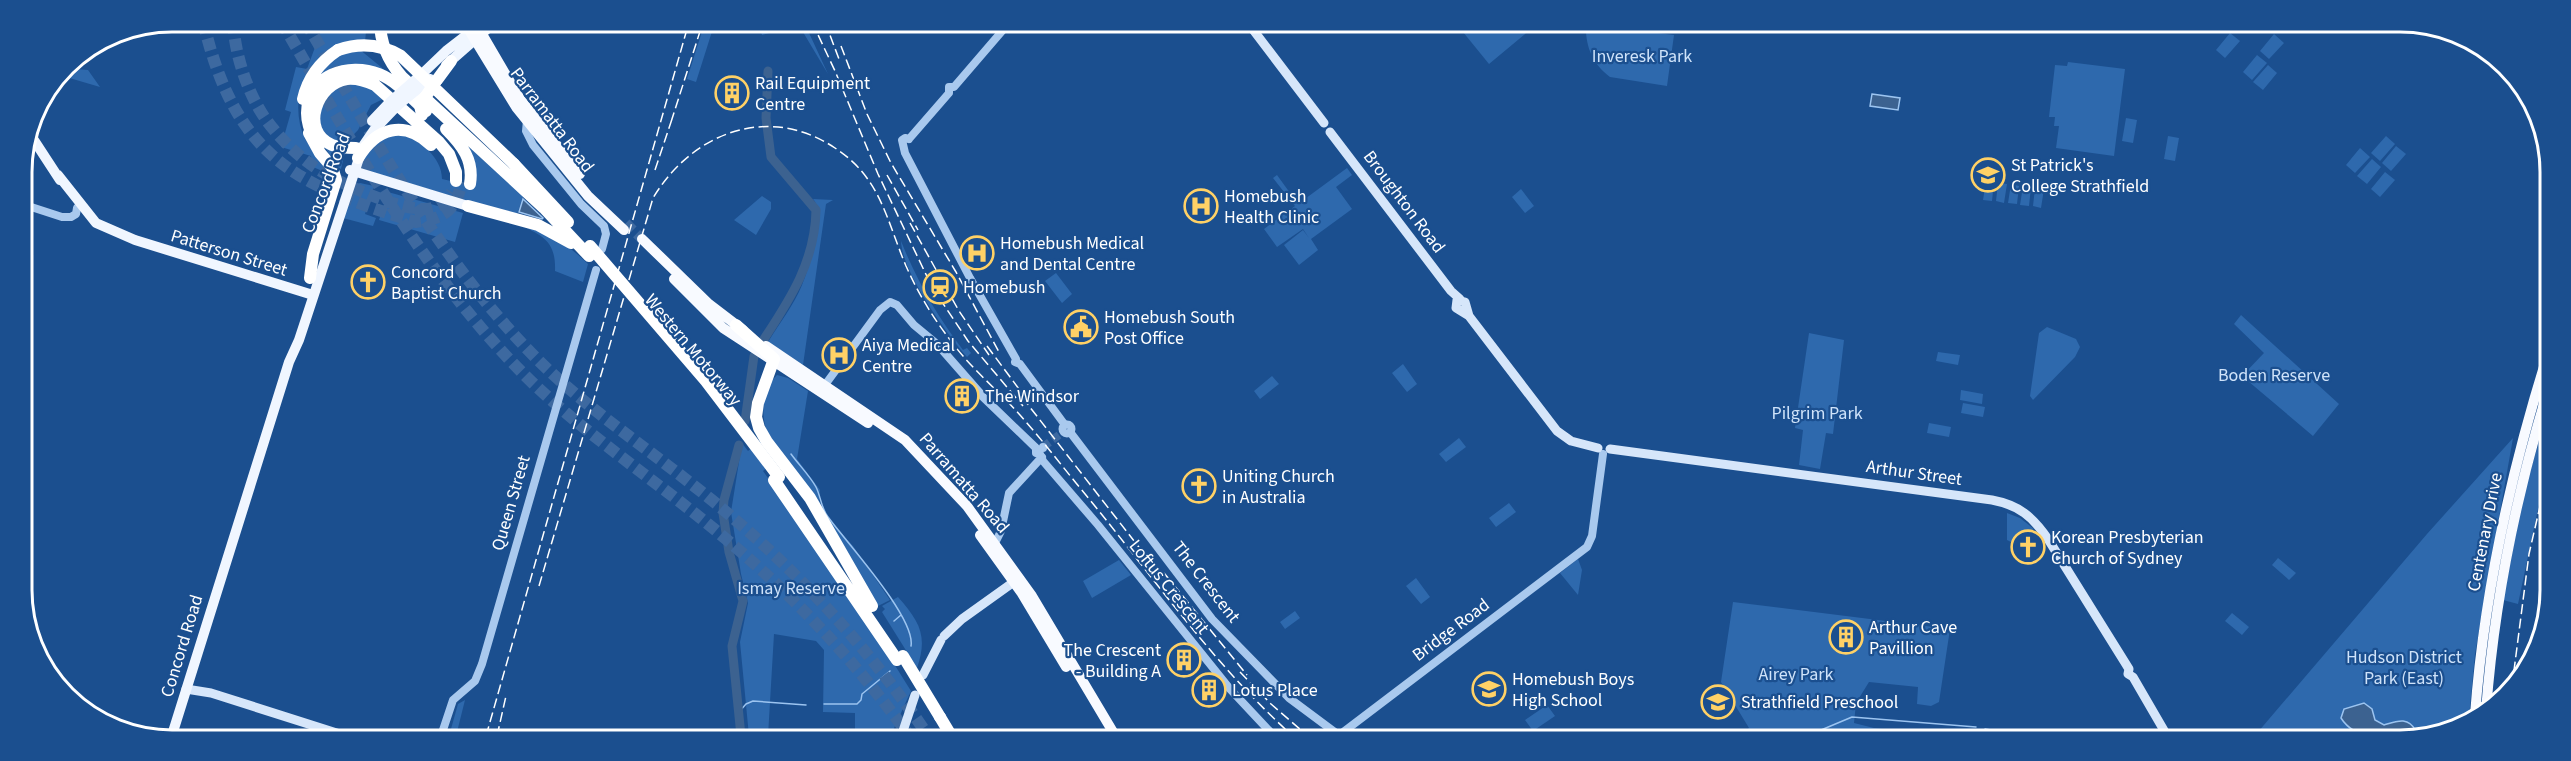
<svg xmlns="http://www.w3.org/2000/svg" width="2571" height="761" viewBox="0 0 2571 761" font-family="'Source Sans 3',sans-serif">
	<rect width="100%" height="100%" fill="#1b4f8f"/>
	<!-- green -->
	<path fill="#2e69ad" d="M333,21H367L365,42L346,45L299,97C297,112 299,126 305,139C314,154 328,166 329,184L320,170L313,167L311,156L281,147L291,112L285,110L296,67L307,69L321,31L329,33Z
		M705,22H715L696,82L687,79Z
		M758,22H773V32L762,35Z
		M797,22H804L828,74Z
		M1473,24H1537L1489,64L1463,32Z
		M1586,24L1674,35L1667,86L1610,77C1592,64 1585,45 1586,24Z
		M2230,33L2240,41L2225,58L2216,50Z
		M2274,34L2284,43L2269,59L2260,51Z
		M359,49L392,76L321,78L316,75L336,56Z
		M2257,55L2267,63L2252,80L2243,72Z
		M2068,62L2125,69L2114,156L2056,148L2059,126H2054L2055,117H2049L2055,65L2067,66Z
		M2268,65L2277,73L2263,90L2253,82Z
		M75,69L88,70L100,87L66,77Z
		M350,82L370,88L383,99L371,105L358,130L344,145L334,143L319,126C321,97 323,94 350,82Z
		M2126,118L2137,120L2133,143L2122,141Z
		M402,134C420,141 442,157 442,179L473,186L464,142L523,196L517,215L364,170L361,165C369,146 382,136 402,134Z
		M2168,136L2179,138L2175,161L2164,159Z
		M2386,136L2395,144L2380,161L2371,153Z
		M323,145L345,152L341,169L339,168Z
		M2396,146L2406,154L2391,171L2382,163Z
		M2360,148L2370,157L2355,173L2346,165Z
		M2372,159L2381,167L2367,184L2357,176Z
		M1347,168L1352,175L1336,187L1352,209L1311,239L1318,250L1299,265L1284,245L1303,230L1309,238L1303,229L1277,247L1264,229L1295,206L1273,178L1277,175L1298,204Z
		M2385,172L2395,180L2380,197L2371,189Z
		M1986,181L1994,182L1992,201L1983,200Z
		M360,183L374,186L365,214L376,218L373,226L343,218L355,185Z
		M1998,183L2007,184L2004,203L1996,201Z
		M2011,184L2019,186L2017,204L2008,203Z
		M2023,186L2031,187L2029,206L2020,205Z
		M2035,188L2044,189L2041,208L2033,206Z
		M1521,189L1534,206L1525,213L1512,197Z
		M388,192L463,213L455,242L379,220Z
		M762,196L771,202V209L756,235L734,220Z
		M813,199L833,200L826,204L803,365L768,342C779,324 794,305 802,285C809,268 826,213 813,199Z
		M518,224C545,230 569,245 588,264L583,282L555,271C556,242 544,236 518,224Z
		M901,241C917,281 937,316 963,350L967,348L971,353L967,357C946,333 902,272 901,241Z
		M1056,273L1072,294L1062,303L1045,281Z
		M2241,315L2339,404L2313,436L2242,376L2264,353L2234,324Z
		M2047,327L2076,339L2080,347L2075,357L2033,400L2030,396L2039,333Z
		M1809,333L1844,340L1833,434L1826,433L1820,469L1799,465L1803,430L1795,428Z
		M1938,352L1960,355L1958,365L1936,361Z
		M1403,364L1417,384L1407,392L1392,373Z
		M777,375L788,378L808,391L797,459L820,490L819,500L827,517L853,546L890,600L878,606L813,496L782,455L763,471L854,600L911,691L890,737L855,736V713L823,712L824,650L816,641L774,634L768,736H749L740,642L748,603L741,574L731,512L742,443L748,451L768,434C760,416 762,389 777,375Z
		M1272,376L1279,384L1260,399L1254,391Z
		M1961,390L1983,394L1982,404L1960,400Z
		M1963,403L1985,407L1983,417L1961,413Z
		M2546,418V471L2518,604L2503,600L2523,496Z
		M1929,423L1951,427L1949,437L1927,433Z
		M1459,438L1466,447L1446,462L1439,454Z
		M2513,438L2475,654L2469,717L2409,740L2252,739L2427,534Z
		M1509,503L1516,512L1496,527L1489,518Z
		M2007,513L2020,518L2034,529L2011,542L2007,540Z
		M2278,558L2296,573L2289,580L2272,565Z
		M1578,559L1582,570L1578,595L1560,573Z
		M1119,560L1131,575L1092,598L1083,581Z
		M1416,578L1430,597L1421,604L1406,586Z
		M898,597C920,622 928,636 917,668L882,612L885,609L882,606Z
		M1733,602L1950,629L1939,702L1931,706L1917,704L1918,687L1869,682L1856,703L1854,723L1874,728L1973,739H1863L1848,732L1838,739L1738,738L1749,728L1721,682Z
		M1295,611L1300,618L1285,629L1280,622Z
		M2232,613L2249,627L2242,635L2225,621Z
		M465,700L456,736H449L458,704Z
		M1547,705L1555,716L1533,731L1525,720Z"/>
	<!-- water -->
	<path fill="#3c6290" stroke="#9cc4f0" stroke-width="1.5" d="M1872,94L1900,98L1898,110L1870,106Z
		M523,199L543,218L542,219L519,212Z
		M2364,703L2372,709L2375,720L2384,725C2397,721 2408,716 2416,731L2415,738C2393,746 2354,739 2341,718L2344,709Z"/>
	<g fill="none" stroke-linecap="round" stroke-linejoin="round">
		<!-- stream -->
		<path stroke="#9cc4f0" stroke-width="1.5" d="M766,22L768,32
			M791,454C799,465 810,476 816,487C821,497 821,508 828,517C847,543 916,618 911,646
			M894,621L901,615
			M824,704H857L861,700L862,694L890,671
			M739,712L746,704L753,701L806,705
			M1985,729L2047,739
			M1802,738L1852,717L1976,727"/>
		<!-- river -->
		<path stroke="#3c6290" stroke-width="9" d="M764,339C791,298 815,261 816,210L771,157L766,118L768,71
			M745,421L754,356
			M739,445L724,500L723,513L729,552L743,601L732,646L741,736"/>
		<!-- tertiary-tunnel -->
		<path stroke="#3d69a0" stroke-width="8" stroke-dasharray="8 4" stroke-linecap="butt" d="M1043,447L1059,435"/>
		<!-- trunk-tunnel -->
		<path stroke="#3d69a0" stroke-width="10" stroke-dasharray="10 5" stroke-linecap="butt" d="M626,223L642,239"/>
		<!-- motorway-tunnel -->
		<path stroke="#3d69a0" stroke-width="12" stroke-dasharray="12 6" stroke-linecap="butt" d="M203,21C235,155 291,184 416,222C444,219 456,210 462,182
			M233,21C235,58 250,103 275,131C286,144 301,158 316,168C339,183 398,210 426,209C437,209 447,201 452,192
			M281,21C357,150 428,284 538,388C597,443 665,487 726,539C795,597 857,663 910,737
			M305,21C375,139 439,260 536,358C583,405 637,441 689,482C782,554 863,639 929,737"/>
		<!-- tertiary -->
		<path stroke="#a9c9ee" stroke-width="8" d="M527,120L526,131L533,145L581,204L604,226L606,234L602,249
			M909,139L905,138L902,140L905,153L970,278L1016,359L1015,362L1020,364L1065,425
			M909,139L949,93V87H954L1009,23
			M22,204L62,217H71L76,214L77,208
			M822,389L880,310L890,302L897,305L914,325L937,344L980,393
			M983,397L1036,448V453L1040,454L1043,461L1098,525L1230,689L1275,737
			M1062.5 429a4.5 4.5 0 1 1 9 0a4.5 4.5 0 1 1-9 0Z
			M1070,432L1212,619L1289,698L1336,733
			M1043,448V447
			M995,543L1001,531L1009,493L1042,457
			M1342,733L1587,547L1592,536L1603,454
			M441,736L453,700L475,681L482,664L596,270"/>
		<!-- secondary -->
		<path stroke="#d6e6fa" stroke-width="9" d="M1248,23L1324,123
			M1330,132L1451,291L1460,299
			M1469,316L1465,302L1457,300L1456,308L1469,316L1557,431L1571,441L1598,448
			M1610,449L1992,500C2019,505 2033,517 2048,539L2129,669L2128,674L2133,677L2169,739
			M944,636L962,619L1018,579
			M923,675L941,640
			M186,689L211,693L343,735
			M901,737L915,695"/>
		<!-- primary -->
		<path stroke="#f0f6ff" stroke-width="10" d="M446,65L495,22
			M423,73L446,51L477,27
			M372,121L390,102
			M28,131L60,180
			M350,170L468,206
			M58,175L96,223L135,240L313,295
			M172,735L289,362L299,340L363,146L374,130L396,107"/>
		<!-- trunk -->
		<path stroke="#f8faff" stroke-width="10" d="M464,22L516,107L588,196L624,230
			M475,22L520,99L580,174
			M642,239L709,304L743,330
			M674,279L723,328L868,423
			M766,346L905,440L967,506L1032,596L1116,737
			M980,535L1021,592L1066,667
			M2486,711C2494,604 2515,500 2546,397
			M2475,715C2484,593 2510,476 2546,360"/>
		<!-- motorway -->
		<path stroke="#fff" stroke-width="12" d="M380,21C380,43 388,61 402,77L544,208L589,256
			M437,80L451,61
			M303,99C308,77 320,62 338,50
			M446,129C462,145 474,160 470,184
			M309,133L320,153L332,167L336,180L313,254L310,278
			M314,140C310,131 307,122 307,113C307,75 349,62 379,74C397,81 412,99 426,111
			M356,148C348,148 339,148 332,145C299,131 317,83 347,79C357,78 366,81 375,85L439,142L449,154L456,172V181
			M358,158C377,127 404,120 431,145
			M514,164L568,222
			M468,206L538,225L571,243
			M736,325L774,359L758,403L756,417L759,428L767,442L810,498L872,606
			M774,480L897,660
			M940,717L952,737"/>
		<!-- rail -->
		<path stroke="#fff" stroke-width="1.5" stroke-dasharray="10 4.5" stroke-linecap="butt" d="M812,22L835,71L878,174L932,287L968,341L1023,406
			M825,22L839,59
			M841,46L867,114L891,163L956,272L999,352
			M671,122L703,22
			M655,170L673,116
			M887,175L918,230
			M910,223L959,311L989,355
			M987,346L1019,389
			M1022,397L1166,582
			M1164,573L1247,675
			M539,586L653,198C692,133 768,103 835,148C881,178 886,219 906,266C918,293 933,318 951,341C967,363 988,382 1007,401C1032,427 1054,456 1076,483C1148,569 1210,662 1294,737
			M1240,672L1271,704L1309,737
			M2512,686L2529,554L2546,480
			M486,736L689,22
			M497,736L506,696"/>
		<!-- primary-bridge -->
		<path stroke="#f0f6ff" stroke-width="10" d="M390,102L423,73
			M396,107L430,79"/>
		<!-- motorway-bridge -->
		<path stroke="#fff" stroke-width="12" d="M338,50C361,42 381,44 401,56L514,164
			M422,115L420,105L436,81
			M590,246L706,381L779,477
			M903,656L940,717"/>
	</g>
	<!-- icons -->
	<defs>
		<g id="building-ring" transform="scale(1.725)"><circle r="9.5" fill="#1b4f8f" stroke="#ffd166" stroke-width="1.5"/><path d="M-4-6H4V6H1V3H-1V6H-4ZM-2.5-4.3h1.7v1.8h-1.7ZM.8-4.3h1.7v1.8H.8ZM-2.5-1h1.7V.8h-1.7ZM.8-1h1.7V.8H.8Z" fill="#ffd166"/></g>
		<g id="school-ring" transform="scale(1.725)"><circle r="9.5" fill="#1b4f8f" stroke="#ffd166" stroke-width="1.5"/><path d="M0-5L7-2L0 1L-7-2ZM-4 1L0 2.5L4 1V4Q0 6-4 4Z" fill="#ffd166"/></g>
		<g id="hospital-ring" transform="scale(1.725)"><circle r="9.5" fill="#1b4f8f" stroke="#ffd166" stroke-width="1.5"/><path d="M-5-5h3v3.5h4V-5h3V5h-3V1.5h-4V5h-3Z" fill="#ffd166"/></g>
		<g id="church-ring" transform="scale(1.725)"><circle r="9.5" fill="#1b4f8f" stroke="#ffd166" stroke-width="1.5"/><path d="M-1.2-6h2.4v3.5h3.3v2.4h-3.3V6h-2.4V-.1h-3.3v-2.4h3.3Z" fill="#ffd166"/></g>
		<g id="station-ring" transform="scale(1.725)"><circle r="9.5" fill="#1b4f8f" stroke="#ffd166" stroke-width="1.5"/><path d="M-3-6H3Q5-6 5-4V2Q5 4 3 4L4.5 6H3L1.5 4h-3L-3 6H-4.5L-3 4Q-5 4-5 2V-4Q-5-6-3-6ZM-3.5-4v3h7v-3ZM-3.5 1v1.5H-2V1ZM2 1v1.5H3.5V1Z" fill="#ffd166"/></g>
		<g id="civic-ring" transform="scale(1.725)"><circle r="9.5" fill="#1b4f8f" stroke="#ffd166" stroke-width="1.5"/><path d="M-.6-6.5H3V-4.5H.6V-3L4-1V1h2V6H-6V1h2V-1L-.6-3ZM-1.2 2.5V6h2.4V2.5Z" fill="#ffd166"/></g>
	</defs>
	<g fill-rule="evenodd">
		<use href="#building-ring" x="732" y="93"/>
		<use href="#school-ring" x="1988" y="175"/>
		<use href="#hospital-ring" x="1201" y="206"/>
		<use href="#hospital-ring" x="977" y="253"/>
		<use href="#church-ring" x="368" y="282"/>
		<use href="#station-ring" x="940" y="287"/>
		<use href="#civic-ring" x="1081" y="327"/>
		<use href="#hospital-ring" x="839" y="355"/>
		<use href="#building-ring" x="962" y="396"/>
		<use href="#church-ring" x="1199" y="486"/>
		<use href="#church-ring" x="2028" y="547"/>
		<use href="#building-ring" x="1846" y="637"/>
		<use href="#building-ring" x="1184" y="660"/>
		<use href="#school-ring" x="1489" y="689"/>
		<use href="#building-ring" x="1209" y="690"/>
		<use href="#school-ring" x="1718" y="702"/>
	</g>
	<g text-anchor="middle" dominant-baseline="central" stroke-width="4.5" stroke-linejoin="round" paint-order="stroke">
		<!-- park labels -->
		<g font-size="18" fill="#cfe3fa" stroke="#1b4f8f">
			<text x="1642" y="56">Inveresk Park</text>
			<text x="2274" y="375">Boden Reserve</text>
			<text x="1817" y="413">Pilgrim Park</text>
			<text x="791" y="588">Ismay Reserve</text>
			<text x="2404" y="657">Hudson District<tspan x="2404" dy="21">Park (East)</tspan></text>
			<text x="1796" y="674">Airey Park</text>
		</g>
		<!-- poi labels -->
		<g font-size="18" fill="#fff" stroke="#1b4f8f" text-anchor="start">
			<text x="755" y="83">Rail Equipment<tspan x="755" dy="21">Centre</tspan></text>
			<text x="2011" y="165">St Patrick's<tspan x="2011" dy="21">College Strathfield</tspan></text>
			<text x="1224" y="196">Homebush<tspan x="1224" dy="21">Health Clinic</tspan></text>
			<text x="1000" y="243">Homebush Medical<tspan x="1000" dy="21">and Dental Centre</tspan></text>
			<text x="391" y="272">Concord<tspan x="391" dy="21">Baptist Church</tspan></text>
			<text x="963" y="287">Homebush</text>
			<text x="1104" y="317">Homebush South<tspan x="1104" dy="21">Post Office</tspan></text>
			<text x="862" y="345">Aiya Medical<tspan x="862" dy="21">Centre</tspan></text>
			<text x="985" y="396">The Windsor</text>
			<text x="1222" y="476">Uniting Church<tspan x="1222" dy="21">in Australia</tspan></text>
			<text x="2051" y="537">Korean Presbyterian<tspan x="2051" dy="21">Church of Sydney</tspan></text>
			<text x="1869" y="627">Arthur Cave<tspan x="1869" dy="21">Pavillion</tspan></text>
			<text x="1161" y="650" text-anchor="end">The Crescent<tspan x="1161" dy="21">- Building A</tspan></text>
			<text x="1512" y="679">Homebush Boys<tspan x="1512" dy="21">High School</tspan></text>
			<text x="1232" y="690">Lotus Place</text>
			<text x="1741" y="702">Strathfield Preschool</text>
		</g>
		<!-- street labels -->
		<g font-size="18" fill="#fff" stroke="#1b4f8f">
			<text transform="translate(552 120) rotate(53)">Parramatta Road</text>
			<text transform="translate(326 183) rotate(-69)">Concord Road</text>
			<text transform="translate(1404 202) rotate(53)">Broughton Road</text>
			<text transform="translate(229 253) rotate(17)">Patterson Street</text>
			<text transform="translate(693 350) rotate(50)">Western Motorway</text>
			<text transform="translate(1914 473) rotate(8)">Arthur Street</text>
			<text transform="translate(964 483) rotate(49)">Parramatta Road</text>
			<text transform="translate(511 503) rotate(-74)">Queen Street</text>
			<text transform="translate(2485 532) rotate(-79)">Centenary Drive</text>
			<text transform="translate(1206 582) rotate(52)">The Crescent</text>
			<text transform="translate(1169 587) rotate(51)">Loftus Crescent</text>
			<text transform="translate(1451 630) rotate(-37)">Bridge Road</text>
			<text transform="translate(182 646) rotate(-73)">Concord Road</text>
		</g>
	</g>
	<!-- crop -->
	<path d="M0 0H2571V761H0ZM172 32H2400A140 140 0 0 1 2540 172V590A140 140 0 0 1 2400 730H172A140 140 0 0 1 32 590V172A140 140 0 0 1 172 32Z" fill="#1b4f8f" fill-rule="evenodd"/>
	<path fill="none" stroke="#fff" stroke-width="3" d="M172 32H2400A140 140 0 0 1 2540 172V590A140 140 0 0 1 2400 730H172A140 140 0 0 1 32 590V172A140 140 0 0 1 172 32Z"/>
</svg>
